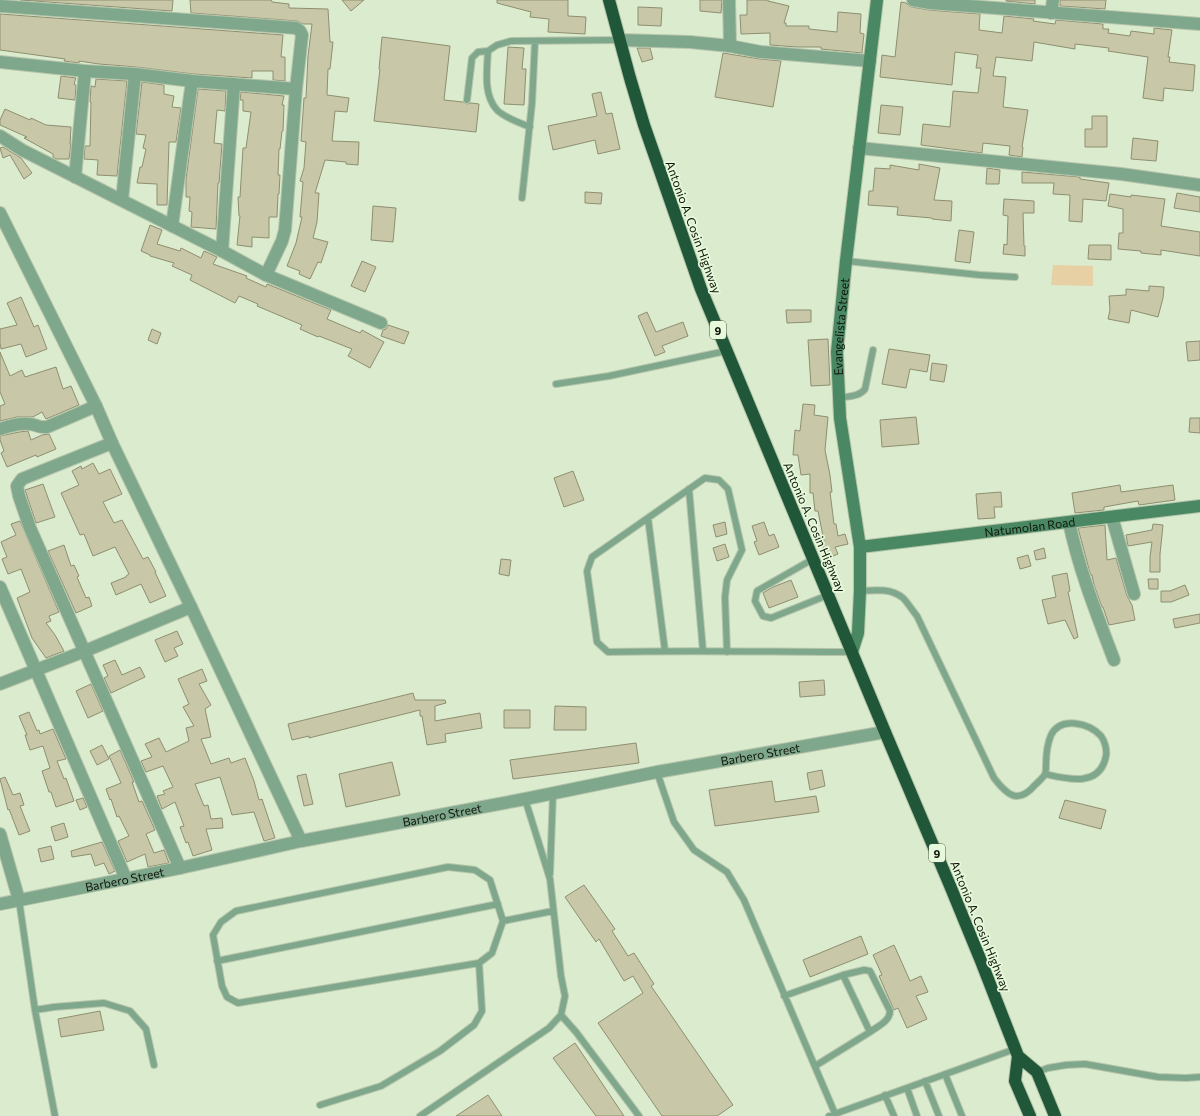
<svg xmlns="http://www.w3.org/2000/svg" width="1200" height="1116" viewBox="0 0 1200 1116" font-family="Commissioner,sans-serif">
	<rect width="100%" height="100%" fill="#daebce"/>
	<!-- green -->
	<path fill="#e7d0a3" d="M1053,265L1093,266V286L1051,285Z"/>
	<!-- building -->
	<path fill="#c8c8a8" stroke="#8e8f70" d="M20,0H173L172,11Z
		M190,0H271L272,2L289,4V8L328,9L330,42H333L330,69H328L327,95L349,98L347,112L335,111L332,141L359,142L358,165L346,164V162L325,160L315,193H319L317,222L313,238L328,242L321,263L318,262L310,279L299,274L300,271L287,266L296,243L302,217H300L303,182L300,181L304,168L306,142L301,141L304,98H306L308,56L312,24H303L297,21L191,13Z
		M342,0H364L351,11Z
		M497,0H568V16L586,17L585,34L548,32L549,19L530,17L531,12L497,3Z
		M700,0H722L721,13L700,11Z
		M747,0H768V1L789,6L784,23H786V26H809V29L837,32L838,12L861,14L860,33L864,34L862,53L821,49V47H797L770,45V33L741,34L740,15H747Z
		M1006,0H1035V4L1006,1Z
		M1060,0H1106L1105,9L1060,6Z
		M901,2L906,3L908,5L912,7L929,10L980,14L979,30L1002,33L1004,16L1034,19L1033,21L1055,24L1056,20L1103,24V29H1109L1108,33L1130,36L1131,31L1154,34V28L1172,30L1168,57H1170L1169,62L1195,65L1193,91L1164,88L1163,101L1143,98L1148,57L1108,51L1109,48L1075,44V49L1034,42L1032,61L996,57L993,76L1006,77L1003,107L1028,110L1022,147H1023L1022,157L1009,155L1010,146L983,143L982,153L921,145L923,124L950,127L953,91L978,93L981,68H976L978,55L955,52L952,85L880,77L882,55L895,57Z
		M638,7L662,8L661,26L638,25Z
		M0,14L283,35L281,57H285V81L273,80V71H252V78L193,74L136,67L99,64L79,61V63L64,61L65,59L0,50Z
		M382,37L450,46L444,100L463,102L467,104L471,103L479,104L476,132L374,121L380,69H379Z
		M508,47L524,48L522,69H526L524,105L504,104Z
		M637,48H650L653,59L642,62Z
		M723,53L760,59L781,61L773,107L715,97Z
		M61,76L76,78L74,84L76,85L75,100L58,98Z
		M96,79L127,81L117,176L97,175L98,160L84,159L85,146H90L91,102H90L91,86L95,87Z
		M142,82L164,85V94L174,96L172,107L181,108L176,142H169L167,205H157V184L137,183L140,167H142L146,149L143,148L146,135L136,134Z
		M198,89L226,91L225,111L217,110L214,143L222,144L219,183H218L216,229L191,227L192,212L189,211L190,197H186V179Z
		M241,92L284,96L282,105H284L283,131H282L280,149H279L278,175H280L279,194H278L277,217H269V238L252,237V247L237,245L240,216H239L238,197H240L243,148H246L251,112L243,111V100H240Z
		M601,92L606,114L612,113L620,149L598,154L595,140L553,150L548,126L597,116L592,94Z
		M881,105L903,107L900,135L878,133Z
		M5,109L30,120L31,118L46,125L71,127L70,144H71L69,159H56L53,157V154L24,138L27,137L0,125V120Z
		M1092,116H1107V147H1085V129H1092Z
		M1133,138L1158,141L1156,161L1131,159Z
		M3,147L21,158L32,173L24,179L10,155L3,158L0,148Z
		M919,164L940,168L934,200L952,201L951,221L932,219V218L897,215L898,207L868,205L869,191H873L875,168L890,169V165L919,170Z
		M987,168L1000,170L999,184H986Z
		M1022,172L1080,177V179L1109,183L1106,201L1083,199L1082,222L1069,221L1070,195L1053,194L1054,183H1022Z
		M585,192L602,193L601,204L585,203Z
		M1177,193L1200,197V212L1174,208Z
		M1110,194L1131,197V195L1165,199L1161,226L1200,232V256L1161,250V255L1141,253V251L1118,249L1119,233H1123V209L1108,206Z
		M1004,199L1034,201V213H1023L1024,246H1025V256L1003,254L1004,244L1007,245L1008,216L1003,215Z
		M373,206L396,208L393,242L371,240Z
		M150,225L162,230L157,244L180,251L181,248L201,258L204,251L217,257L213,264L247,276L246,278L266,287L267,284L331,310L327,319L360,333L362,330L384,342L370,368L348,356L352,349L319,336L318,337L300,329L302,325L257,306L258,304L239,296L235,303L190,280L192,275L172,266L174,263L150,256V255L141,251Z
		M959,230L974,232L970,263L955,261Z
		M1089,245H1111V260L1088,259Z
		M362,261L376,267L365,292L351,286Z
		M1149,286L1164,287L1163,298L1158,317L1131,310L1129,323L1108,319L1110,310L1109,296L1126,295V289L1149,291Z
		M21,297L34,327L38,325L47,349L26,357L21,344L1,349L0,343V329L17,325L7,303Z
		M786,310H811V322L787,323Z
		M647,312L656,332L683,322L688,336L662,346L665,352L655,356L638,316Z
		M388,325L409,332L404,344L381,336L383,330L386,329Z
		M152,329L161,333L157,344L148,340Z
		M828,339L830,385L811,386L808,340Z
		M1200,341V360L1188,361L1186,342Z
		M889,349L930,355L927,372L910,369L906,388L882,384Z
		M0,352L10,376L22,370L25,377L56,367L63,389L71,386L79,405L46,419L42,412L33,417H17L0,421V406L5,404L0,392Z
		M932,363L947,365L944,382L930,380Z
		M803,404L815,405L814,415L828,417L825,450L830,475L832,492H830L834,524H836L838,536L845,534L848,544L835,547L838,554L828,558L821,542L824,541L818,511H815L813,493H810V474L801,475L798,455H793L795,430L800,431Z
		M916,417L919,444L882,447L880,420Z
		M1190,418H1200V433L1189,432Z
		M28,431L31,440L42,435L49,434L56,449L37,457L36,455L7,467L1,453L4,451L0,440V436L19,432Z
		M93,463L99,474L110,469L122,494L103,502L114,523L122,520L143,559L148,557L156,572H155L166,596L150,603L141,584L116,595L111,583L126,577V576L129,574L115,547L93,556L84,534L80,535L61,493L79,485L72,471L81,466L82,469Z
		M573,471L584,500L564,507L554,478Z
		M43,484L55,517L36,523L25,490Z
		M1120,485L1121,492L1173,485L1175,500L1139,505L1138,501L1104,507V510L1075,513L1072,493Z
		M1001,492L1002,507H994L995,518L978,519L976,494Z
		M20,521L59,612L49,616L51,621L46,623L55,635L64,651L46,658L32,638L17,598L30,592L21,569L8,574L2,559L7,557L1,542L16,535L11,524Z
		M725,522L727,534L716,537L713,525Z
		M764,522L769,536L774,534L779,547L759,555L754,542L757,541L752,526Z
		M1153,524L1163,525L1160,554V572H1150V557L1152,542L1128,546L1126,535L1152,530Z
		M1105,525L1107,560L1116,558L1127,596L1132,605L1135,620L1109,625L1103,607H1102L1094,585L1092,575H1091L1090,573L1078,528Z
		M725,544L729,557L717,561L713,548Z
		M64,545L71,566L74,565L79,576L77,577L86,598L89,597L92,606L76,613L48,551Z
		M1044,548L1046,558L1036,560L1034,551Z
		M1028,555L1031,566L1020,569L1017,558Z
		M501,559L511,560L509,576L499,574Z
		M1067,573L1070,591L1068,592L1078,637L1074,639L1065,620L1048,624L1042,600L1056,597L1052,576Z
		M1148,579H1158V589H1149Z
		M791,580L798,597L769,608L763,593L773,587Z
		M1185,585L1189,595L1171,602H1161V591H1170Z
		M1200,614V623L1175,628L1173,619Z
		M177,631L183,644L174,648L178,656L165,662L155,640Z
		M115,660L122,675L140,667L145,677L111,693L104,678L108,676L103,665Z
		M202,669L207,681L199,684L211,705L205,709L211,737L201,739L211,764L229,758L231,763L245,758L254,781L259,800L262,799L275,838L264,841L254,812L232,815L220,777L195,784L204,806L208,805L211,819L222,818L223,828L206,829L212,850L193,856L188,842L186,843L180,827L184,826L175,802L162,809L157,796L165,794L163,791L173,787L163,766L146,772L141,761L152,757L145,744L159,738L166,752L189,741L186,728L194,726L183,707L189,704L178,679Z
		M824,680L825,695L800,697L799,682Z
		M91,684L103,711L88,718L76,691Z
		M413,693L415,700H445L446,703L435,706V721L480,713L482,728L445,734L446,742L427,745L422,716H420V710L309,738V736L292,740L288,724Z
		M555,706L586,707V730H554Z
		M504,710H530V728H504Z
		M29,712L37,731L39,730L40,734L53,729L66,759L57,761L64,779L66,778L74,801L56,807L51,792H49L42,771L50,768L43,746L30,750L25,735H27L19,716Z
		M636,743L639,763L513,779L510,760Z
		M102,745L109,759L97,765L90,751Z
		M120,750L134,782H132L139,802L142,801L155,830L146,834L154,853L164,850L169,863L148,867L145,854L127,862L118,841L129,836L119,816L117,817L111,799L110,800L106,789L121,783L109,756Z
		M392,762L400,795L346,807L339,774Z
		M822,770L825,786L810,790L807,773Z
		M306,774L313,804L304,806L297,776Z
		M5,777L13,795L20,793L24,805L20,806L30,831L19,835L9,809L8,810L0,779Z
		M772,781L775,802L816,796L819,812L715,826L709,790Z
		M83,798L87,807L80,810L76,800Z
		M1065,800L1106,810L1101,829L1059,818Z
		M64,823L68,837L55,841L51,827Z
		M102,842L115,871L109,874L104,863L95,866L91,854L72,857L71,851Z
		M51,846L54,859L41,862L38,849Z
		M584,885L615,929L612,931L628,956L634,953L654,984L651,986L733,1105L717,1116H662L598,1023L643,993L633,976L624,981L599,939L596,942L565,897Z
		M861,936L868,954L810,977L803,960Z
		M894,945L910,981L921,976L928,992L916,996L927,1019L907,1028L898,1008L894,1010L879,976L882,975L873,955Z
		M100,1011L104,1030L61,1037L58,1019Z
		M575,1043L624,1116H596L553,1058Z
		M488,1095L502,1116H456Z"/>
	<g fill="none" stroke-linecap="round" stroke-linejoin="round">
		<!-- lane casing -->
		<g stroke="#b6c5ab" stroke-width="8">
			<path id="lane" d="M467,100L472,58L478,52L488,51
				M530,127C520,123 505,118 497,110C483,95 487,70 488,51L497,45L511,41L619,40
				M522,198L532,103L535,41
				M846,261L980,275L1015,277
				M556,384L609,376L726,351
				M839,398C848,396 859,397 865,389L873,350
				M689,489L703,651
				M648,518L665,651
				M813,559L757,591L755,601L763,616L771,618L828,595
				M860,591C875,590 891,588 903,598C908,603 912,610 917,616L994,778C1007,795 1018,805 1035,785C1038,782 1043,778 1045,774C1046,772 1046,767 1046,765C1046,754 1047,745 1051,735C1061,716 1089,723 1101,736C1105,741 1107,750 1106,756C1100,788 1067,779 1045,774
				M727,652L725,597L727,580L742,550L728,489L719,480L705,478L592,557L587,571L597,642L608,652C689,650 771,652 852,652
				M657,772L674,822L694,850L727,872L744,900L836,1116
				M448,867L475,870L490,880L503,921L492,953L479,963L238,1003L227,997L222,986L213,935L221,922L236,911Z
				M550,874L553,793
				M19,900L35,1010L55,1116
				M503,921L553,911
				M217,961L498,904
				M843,975L864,970L870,971L890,1011C890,1021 878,1026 870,1032
				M784,996L843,975L870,1032L815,1066
				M35,1010L54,1007L104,1003L130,1011L146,1029L154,1065
				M561,1015L576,1032L639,1116
				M1037,1072L1048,1068L1066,1065L1085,1064L1158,1077L1186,1078L1200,1077
				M945,1074L962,1116
				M925,1081L939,1116
				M907,1088L917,1116
				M885,1095L894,1116
				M320,1105L381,1086L440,1051L474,1025L482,1011L479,963
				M420,1116L549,1028L561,1015L565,996L561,976L550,879L525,799
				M829,1116L1015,1049"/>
		</g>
		<!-- street casing -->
		<g stroke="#b6c5ab" stroke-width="14">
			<g id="street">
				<path d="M729,0L730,46"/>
				<path d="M913,0L930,3L1200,24"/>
				<path d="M0,6L296,28L300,31L302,35L296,89L285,230L282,241L266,275"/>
				<path d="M1051,13L1053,0"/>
				<path d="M619,40L690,42L730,46L761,52L870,61"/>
				<path d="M0,62L85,71L135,74L192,81L296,89"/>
				<path d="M0,136L22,150L222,251L266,275L381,323"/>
				<path d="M859,148L1121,174L1200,185"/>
				<path d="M75,177L85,71"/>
				<path d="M122,200L135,74"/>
				<path d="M0,213L96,406L112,443L191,607L301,841"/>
				<path d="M172,226L192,81"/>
				<path d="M222,251L234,84"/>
				<path d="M0,429C9,426 19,423 29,424C36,424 38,428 47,427L96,406"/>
				<path d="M112,443L22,479L17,486L19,496L30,528L180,868"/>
				<path d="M1112,517L1134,594"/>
				<path d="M1069,522C1079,570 1097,615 1114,660"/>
				<path d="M0,587L126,879"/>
				<path d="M0,684L85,651L191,607"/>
				<path d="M0,834L19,900"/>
				<path id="s1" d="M0,904L180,868L301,841L525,799L657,772L885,732"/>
			</g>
		</g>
		<!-- secondary casing -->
		<g stroke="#b6c5ab" stroke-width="14">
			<g id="secondary">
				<path id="s2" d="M860,547L1200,506"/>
				<path id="s3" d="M852,652L858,633L860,591V547L840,418L837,352L846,261L877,0"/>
			</g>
		</g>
		<!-- highway casing -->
		<g stroke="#b6c5ab" stroke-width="14">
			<path id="highway" d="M609,0L630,78L644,125L701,289L885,732L951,888L981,961L1018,1056L1015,1081L1030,1116
				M1018,1056L1037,1072L1055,1116"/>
		</g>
		<!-- lane -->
		<use href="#lane" stroke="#7fa78c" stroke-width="6"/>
		<!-- street -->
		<use href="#street" stroke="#7fa78c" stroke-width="12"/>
		<!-- secondary -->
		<use href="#secondary" stroke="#498862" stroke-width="12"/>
		<!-- highway -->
		<use href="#highway" stroke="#205738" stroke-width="12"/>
	</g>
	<g text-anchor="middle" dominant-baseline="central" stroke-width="3.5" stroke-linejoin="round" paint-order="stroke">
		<!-- shield labels -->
		<g fill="#e7f9db" stroke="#505a49" stroke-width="1">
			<rect x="710" y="321" width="16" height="18" rx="3"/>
			<rect x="929" y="844" width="16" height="18" rx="3"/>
		</g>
		<g font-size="11" font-weight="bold" fill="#10160b">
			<text x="718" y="330">9</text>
			<text x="937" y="853">9</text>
		</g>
		<!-- street labels -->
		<g font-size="12" fill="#10160b" stroke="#e7f9db">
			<text transform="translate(694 227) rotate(70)">Antonio A. Cosin Highway</text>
			<text stroke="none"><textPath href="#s3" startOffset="328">Evangelista Street</textPath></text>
			<text transform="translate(815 527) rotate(67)">Antonio A. Cosin Highway</text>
			<text stroke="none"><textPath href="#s2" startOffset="171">Natumolan Road</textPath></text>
			<text stroke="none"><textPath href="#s1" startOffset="775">Barbero Street</textPath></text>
			<text stroke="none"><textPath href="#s1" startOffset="451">Barbero Street</textPath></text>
			<text stroke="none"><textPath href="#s1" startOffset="127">Barbero Street</textPath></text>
			<text transform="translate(981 926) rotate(68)">Antonio A. Cosin Highway</text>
		</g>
	</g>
</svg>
